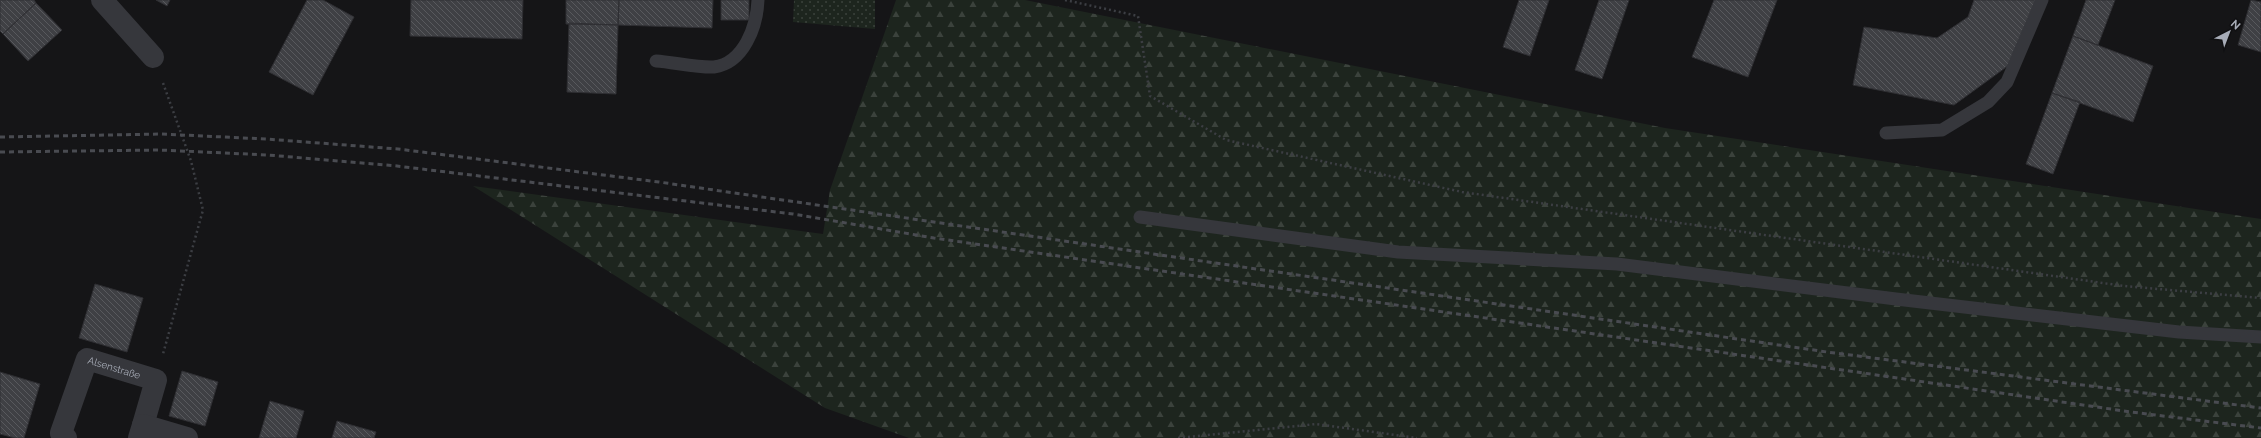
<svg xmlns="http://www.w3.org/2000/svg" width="2261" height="438" viewBox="0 0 2261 438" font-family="Raleway,sans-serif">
	<defs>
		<pattern id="green-dots" width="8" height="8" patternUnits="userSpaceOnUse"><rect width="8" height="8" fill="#1d251e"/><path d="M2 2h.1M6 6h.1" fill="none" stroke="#3b423c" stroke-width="1.8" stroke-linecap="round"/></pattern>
		<pattern id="forest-firs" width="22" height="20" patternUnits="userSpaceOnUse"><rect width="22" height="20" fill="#1d251e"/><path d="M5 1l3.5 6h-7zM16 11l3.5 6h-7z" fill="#3b423c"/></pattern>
		<pattern id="building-back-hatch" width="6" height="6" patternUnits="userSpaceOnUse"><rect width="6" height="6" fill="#3f4044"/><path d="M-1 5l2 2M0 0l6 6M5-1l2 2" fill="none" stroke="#58595d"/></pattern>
	</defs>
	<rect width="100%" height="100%" fill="#151517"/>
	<!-- green -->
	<path fill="url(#green-dots)" d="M794,0H875V29L793,22Z"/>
	<!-- forest -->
	<path fill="url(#forest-firs)" d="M896,0H1025L1665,128L2261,219V438H909L825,408L473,186L823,234L830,190Z"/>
	<!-- building -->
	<path fill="url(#building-back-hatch)" stroke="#2f2f33" d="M0,0H34L36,3L3,34L0,31Z
		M156,0H170L167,6Z
		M307,0H323L354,17L313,95L269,72Z
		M411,0H523L522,39L410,36Z
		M566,0H619L618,25L566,24Z
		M619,0H713L712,28L618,25Z
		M721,0H749V20H721Z
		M1519,0H1549L1530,56L1503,47Z
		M1599,0H1629L1602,79L1575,70Z
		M1714,0H1777L1748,77L1692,57Z
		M1974,0H2038L2016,60L1954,105L1853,85L1864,27L1937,38L1968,17Z
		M2086,0H2115L2098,45L2073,36Z
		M2251,0L2261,2V52L2238,45Z
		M36,3L62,30L28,61L3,34Z
		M569,23L618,25L616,94L567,92Z
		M2073,36L2153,66L2133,122L2052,93Z
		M2052,93L2080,102L2053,174L2026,164Z
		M95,284L143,298L127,352L79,338Z
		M182,371L218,382L205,426L169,416Z
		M0,372L40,384L24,438H15L0,434Z
		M270,401L304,411L296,438H259Z
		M337,421L376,432L374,438H332Z"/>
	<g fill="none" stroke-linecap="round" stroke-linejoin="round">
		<!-- path -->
		<path stroke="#3c3e43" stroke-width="2.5" stroke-dasharray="2 3" stroke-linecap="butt" d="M1065,0L1138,16L1150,96L1226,140L1462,192L2124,286L2261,298
			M163,83L191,161L203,210L163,354
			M1178,438L1316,424L1417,438"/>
		<!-- lane -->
		<path stroke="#36373c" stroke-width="13" d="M656,61C672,62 699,68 714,67C744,63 757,26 758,0
			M1886,133L1942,130L1988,102L2007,82L2042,0
			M1140,217L1398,252L1617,264L1896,299L2179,332L2261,337"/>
		<!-- street -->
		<g stroke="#36373c" stroke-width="22">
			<path d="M102,0L153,57"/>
			<path id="s1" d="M66,438L61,433L87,359L156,380L143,425"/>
			<path d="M139,438L143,425L187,438"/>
		</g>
		<!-- rail -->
		<path stroke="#494b51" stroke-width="3" stroke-dasharray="5 4" stroke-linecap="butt" d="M0,137L160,134L266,139L398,149L659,182L1827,352L2261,408
			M0,152L159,150L268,155L397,166L793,214L934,238L1396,305L2131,412L2261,428"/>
	</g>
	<g text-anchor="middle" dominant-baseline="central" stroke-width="4" stroke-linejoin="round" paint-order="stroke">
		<!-- street labels -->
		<g font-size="10" fill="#a7acb7" stroke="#101012">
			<text stroke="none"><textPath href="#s1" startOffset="114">Alsenstraße</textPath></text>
		</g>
	</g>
	<!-- north arrow -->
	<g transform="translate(2229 32) rotate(42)" stroke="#101012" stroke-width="3" paint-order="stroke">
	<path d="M0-3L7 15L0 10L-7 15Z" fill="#a7acb7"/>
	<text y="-6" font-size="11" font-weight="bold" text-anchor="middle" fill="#a7acb7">N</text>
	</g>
</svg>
